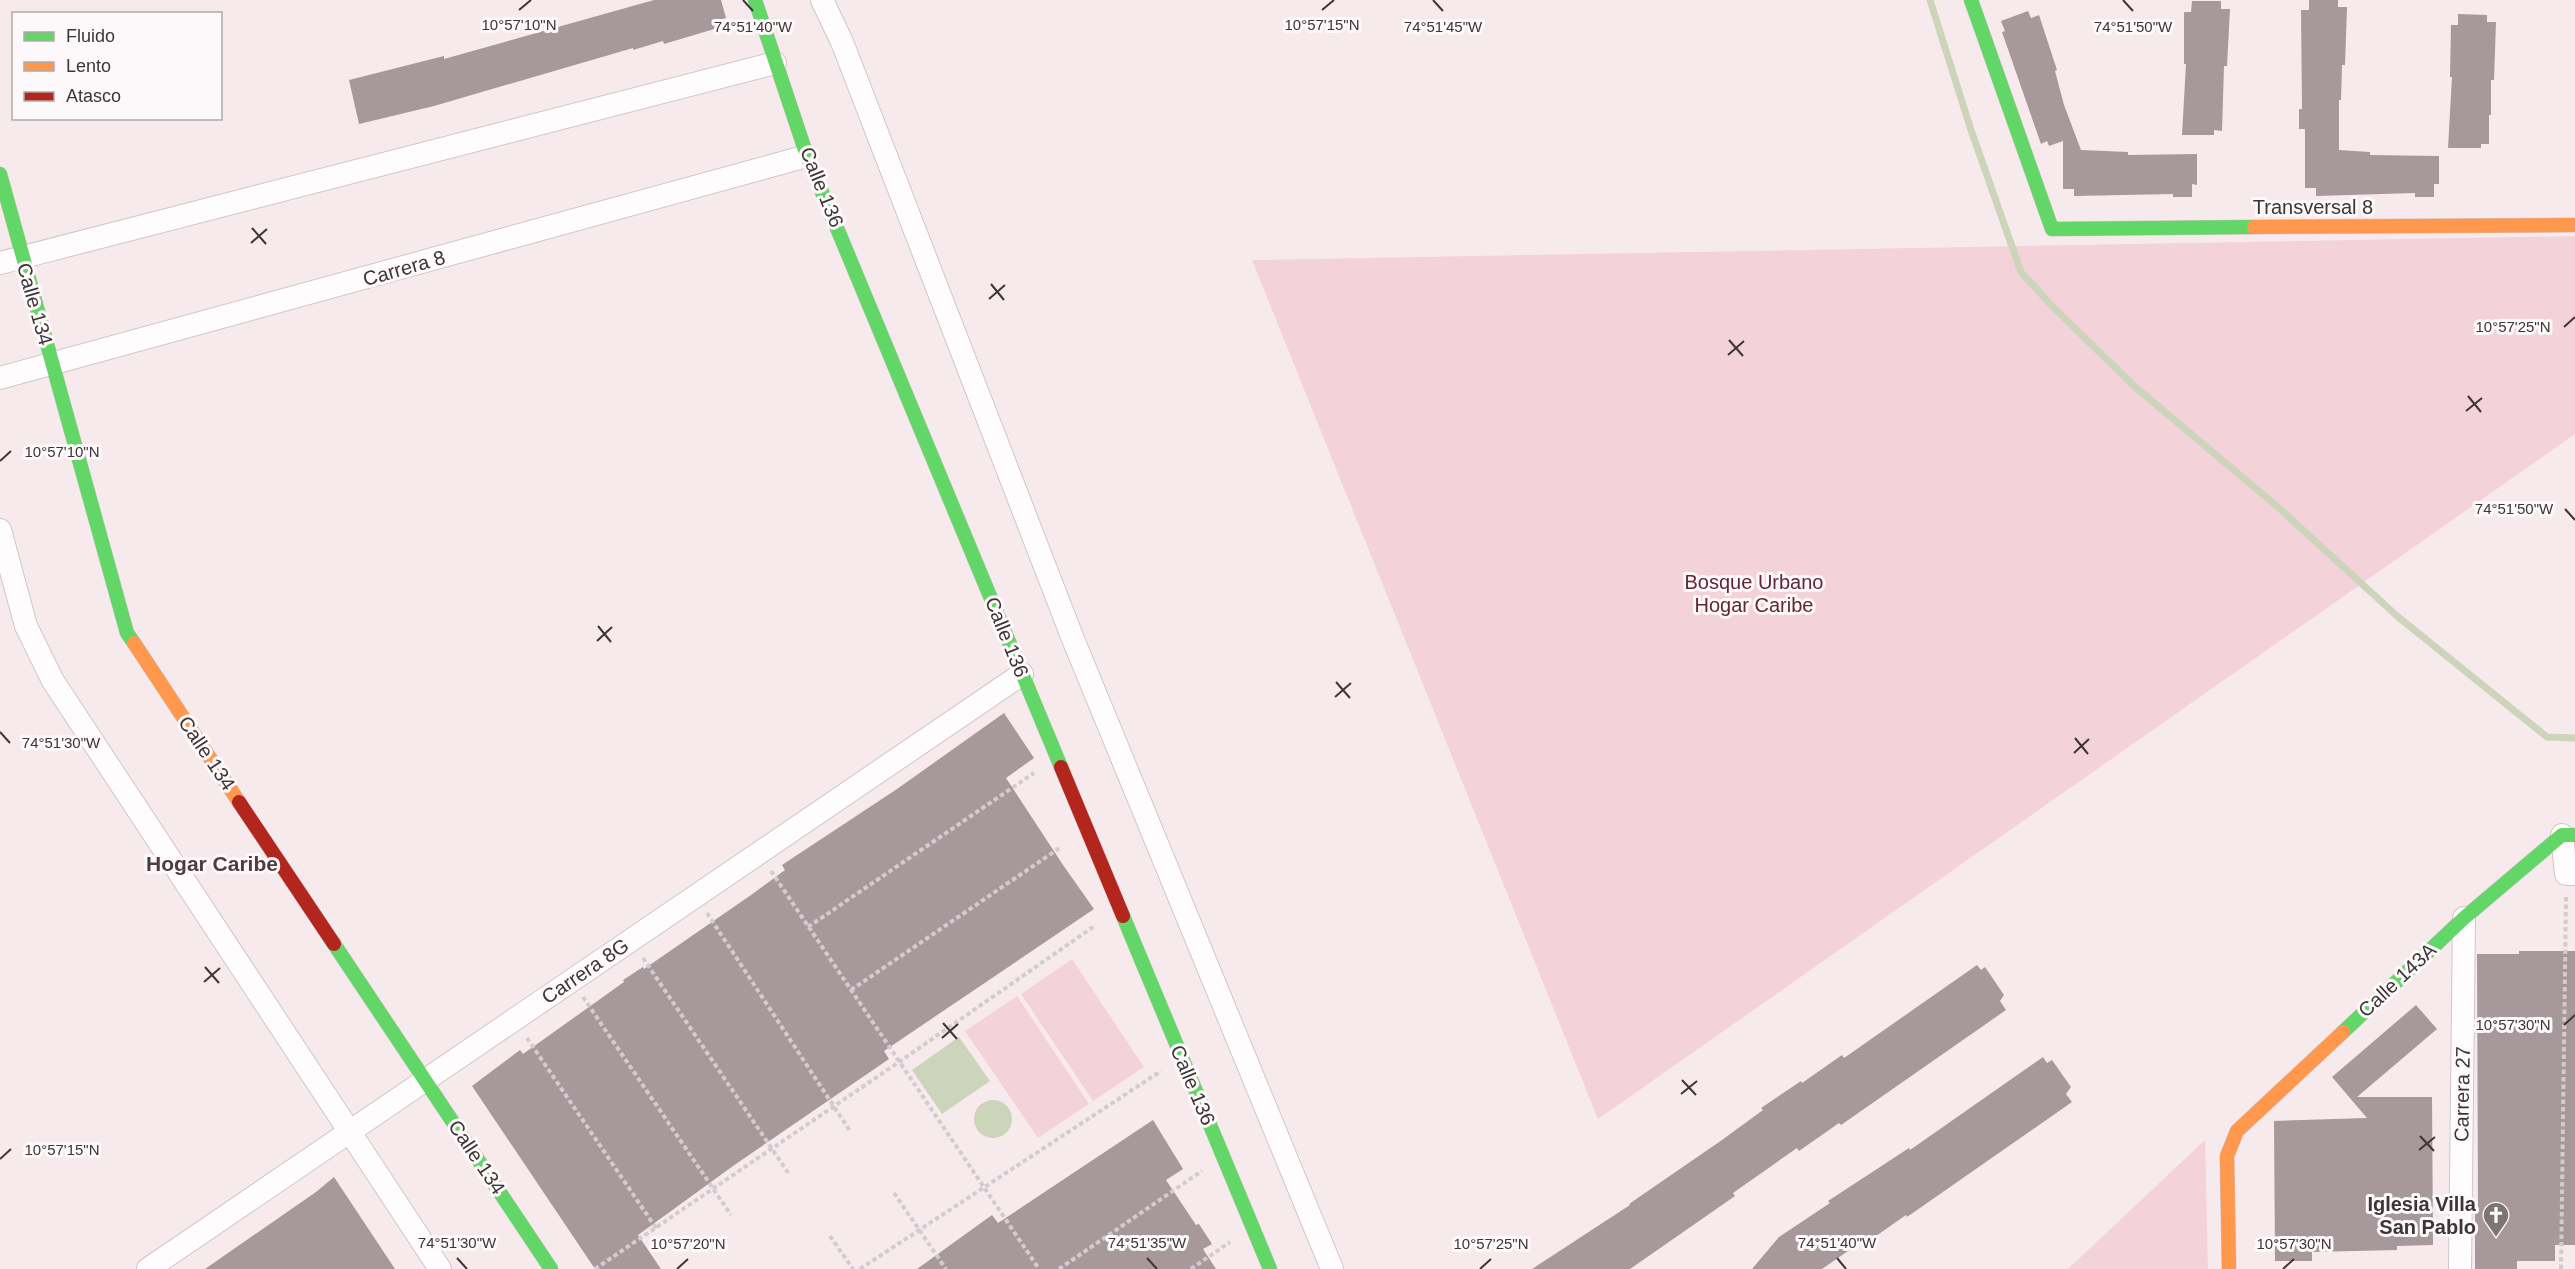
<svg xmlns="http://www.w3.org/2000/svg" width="2575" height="1269" viewBox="0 0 2575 1269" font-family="Helvetica,sans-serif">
	<rect width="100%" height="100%" fill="#f7eaec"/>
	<!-- green -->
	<path fill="#f3d3d9" d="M2575,236V434L1598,1119L1252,260Z
		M1072,959L1144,1067L1093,1101L1021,994Z
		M1017,996L1089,1104L1038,1138L965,1031Z
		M2205,1140L2208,1269H2068Z"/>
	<!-- water -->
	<path fill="#ccd4ba" d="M959,1037L990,1081L942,1114L912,1070Z
		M974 1119a19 19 0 1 1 38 0a19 19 0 1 1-38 0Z"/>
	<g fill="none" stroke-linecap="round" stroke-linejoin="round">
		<!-- stream -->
		<path stroke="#ccd4ba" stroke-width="7" d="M1930,0L1971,130L2021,272L2053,307L2134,386L2279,508L2397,616L2547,737L2575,738"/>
	</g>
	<!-- building -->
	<path fill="#a6989b" d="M654,0H721L726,18L719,20L721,27L664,44L663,41L633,50V48L434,106L359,124L349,80L444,56V59Z
		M2309,0H2338V7H2347L2345,65H2342L2341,100H2339V150L2370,152V155L2439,156V184H2434V197H2415V193L2316,196V188H2305V129H2299V109H2302L2301,10H2309Z
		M2192,1H2221V9H2230L2227,66H2224L2222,131L2214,130V135H2182L2186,64H2184V12H2191Z
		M2028,11L2031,18L2039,15L2057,70L2055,71L2064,105L2081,150L2128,152V155L2197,154V185L2192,184V197H2173V194L2074,196V189H2063V141L2049,146L2047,141L2041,144L2002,32L2005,31L2001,21Z
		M2458,14L2487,15V22H2496L2494,80H2491V115H2489V144H2481V148H2448L2452,77H2450L2451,25H2458Z
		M1004,713L1034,758L1006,778L1063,865L1094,909L884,1051L889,1059L733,1166L638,1235L661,1269H595L472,1086L520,1050L523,1054L624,982L623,980L643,967L644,969L751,895L785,870L782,865L897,789Z
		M2519,951H2575V1245H2555V1261H2517V1269H2475V1208H2478L2477,954H2519Z
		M1977,965L1981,970L1985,967L2004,995L2000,1001L2006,1010L1841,1125L1839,1123L1799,1151L1797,1148L1733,1193L1735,1196L1630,1269H1532L1630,1205L1629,1204L1722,1140L1763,1110L1761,1108L1801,1081L1802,1083L1842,1055L1844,1058Z
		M2416,1005L2437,1029L2357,1097H2432L2433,1245L2397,1246V1250L2312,1252V1261H2275L2274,1121L2367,1118L2332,1077Z
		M2043,1057L2047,1063L2052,1060L2071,1087L2066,1094L2072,1102L1907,1217L1906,1215L1866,1243L1864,1240L1822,1269H1752L1779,1237L1830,1203L1828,1201L1909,1148L1910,1150Z
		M1153,1120L1183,1169L1166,1180L1196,1225L1199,1224L1212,1244L1203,1249L1216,1269H917L992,1215L998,1223Z
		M334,1177L395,1269H205L316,1192Z"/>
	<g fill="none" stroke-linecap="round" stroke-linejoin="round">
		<!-- street casing -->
		<g stroke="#d0c6c8" stroke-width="24">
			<path id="street" d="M822,0L842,42L1073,639L1332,1269
				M0,263L775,63
				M0,378L807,156
				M0,530L26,626L53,681L440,1269
				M2562,835L2566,874H2575
				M148,1269L1022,674
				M2460,1269L2464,918"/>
		</g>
		<!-- fast casing -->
		<g stroke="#d0c6c8" stroke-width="15">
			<path id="fast" d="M755,0L807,156L1061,767
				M1971,0L2052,229L2254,227
				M0,174L127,633L134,643
				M1123,916L1270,1269
				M334,944L551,1269
				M2343,1032L2464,918L2562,835H2575"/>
		</g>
		<!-- slow casing -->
		<g stroke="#d0c6c8" stroke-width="15">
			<path id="slow" d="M2254,227L2575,225
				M134,643L239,802
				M2229,1269L2227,1156L2237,1131L2343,1032"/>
		</g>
		<!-- jam casing -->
		<g stroke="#d0c6c8" stroke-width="15">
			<path id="jam" d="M1061,767L1123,916
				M239,802L334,944"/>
		</g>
		<!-- path -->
		<path stroke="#d1cdce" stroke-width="4" stroke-dasharray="4.5 3" stroke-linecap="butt" d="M771,871L1039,1269
			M707,913L850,1131
			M808,927L1034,773
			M643,958L789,1174
			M851,990L1061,847
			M583,997L731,1215
			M527,1038L656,1228
			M894,1193L946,1269
			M830,1236L853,1269
			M595,1269L899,1062L1096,925
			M860,1269L1161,1071
			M1059,1269L1202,1171
			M1191,1269L1230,1242
			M2561,1269L2566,896"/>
		<!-- street -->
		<use href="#street" stroke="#fefcfc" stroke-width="22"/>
		<!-- fast -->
		<use href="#fast" stroke="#63d668" stroke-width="14"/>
		<!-- slow -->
		<use href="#slow" stroke="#ff974d" stroke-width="14"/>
		<!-- jam -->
		<use href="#jam" stroke="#b3261e" stroke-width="14"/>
	</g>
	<!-- ticks -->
	<path fill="none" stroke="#3d3536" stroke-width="2" d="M743,0L753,11M1433,0L1443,11M2123,0L2133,11M519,10L531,0M1322,10L1334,0M252,228L266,244M251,243L267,229M991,284L1004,300M989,299L1005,285M2564,327L2575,317M1729,340L1743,356M1728,355L1744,341M2468,396L2481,412M2466,411L2482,398M0,461L11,451M2565,509L2575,520M598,626L611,642M597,641L612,627M1336,682L1350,698M1335,697L1351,683M0,732L10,743M2075,738L2088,754M2074,753L2089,739M205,967L219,983M204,982L220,968M943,1023L957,1039M2564,1025L2575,1015M942,1038L958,1024M1682,1080L1696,1095M1681,1094L1697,1081M2420,1136L2434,1151M2419,1150L2435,1137M0,1159L11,1149M457,1258L467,1269M1147,1258L1157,1269M1837,1258L1846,1269M677,1269L688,1259M1480,1269L1491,1259M2283,1269L2294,1259"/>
	<!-- icons -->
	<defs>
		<g id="church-pin" transform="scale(1.35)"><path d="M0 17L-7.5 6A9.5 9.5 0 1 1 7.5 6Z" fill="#7e7476" stroke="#fdf8f9"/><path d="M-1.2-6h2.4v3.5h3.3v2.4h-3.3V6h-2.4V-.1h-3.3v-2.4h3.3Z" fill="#fff"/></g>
	</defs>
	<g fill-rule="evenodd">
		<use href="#church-pin" x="2496" y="1215"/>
	</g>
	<g text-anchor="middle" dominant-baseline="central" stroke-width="6" stroke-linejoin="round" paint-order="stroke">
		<!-- street labels -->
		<g font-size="20" fill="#3d3536" stroke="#fdf8f9">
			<text transform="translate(822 187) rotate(68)">Calle 136</text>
			<text x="2313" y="207">Transversal 8</text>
			<text transform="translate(404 268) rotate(-16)">Carrera 8</text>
			<text transform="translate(35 304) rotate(74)">Calle 134</text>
			<text transform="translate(1007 637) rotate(68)">Calle 136</text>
			<text transform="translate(207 753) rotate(56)">Calle 134</text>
			<text transform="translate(585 971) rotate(-34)">Carrera 8G</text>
			<text transform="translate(2397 980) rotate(-43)">Calle 143A</text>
			<text transform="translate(1193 1085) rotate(67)">Calle 136</text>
			<text transform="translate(2462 1094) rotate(-89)">Carrera 27</text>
			<text transform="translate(477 1157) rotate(56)">Calle 134</text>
		</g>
		<!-- park labels -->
		<g font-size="20" fill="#612637" stroke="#fdf8f9">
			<text x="1754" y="582">Bosque Urbano<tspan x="1754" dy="23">Hogar Caribe</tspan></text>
		</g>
		<!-- poi labels -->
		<g font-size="20" font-weight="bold" fill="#3d3536" stroke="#fdf8f9" text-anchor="end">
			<text x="2476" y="1204">Iglesia Villa<tspan x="2476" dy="23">San Pablo</tspan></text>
		</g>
		<!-- neighbourhood labels -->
		<g font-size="21" font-weight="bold" fill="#4e3c40" stroke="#fdf8f9">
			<text x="212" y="863">Hogar Caribe</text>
		</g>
	</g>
	<g font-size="15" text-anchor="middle" fill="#3d3536" stroke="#fdf8f9" stroke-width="6" stroke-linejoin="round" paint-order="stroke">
		<text x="519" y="30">10°57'10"N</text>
		<text x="1322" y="30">10°57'15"N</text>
		<text x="753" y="32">74°51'40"W</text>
		<text x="1443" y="32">74°51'45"W</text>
		<text x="2133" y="32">74°51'50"W</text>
		<text x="2513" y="332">10°57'25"N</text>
		<text x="62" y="457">10°57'10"N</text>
		<text x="2514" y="514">74°51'50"W</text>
		<text x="61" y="748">74°51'30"W</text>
		<text x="2513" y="1030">10°57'30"N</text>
		<text x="62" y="1155">10°57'15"N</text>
		<text x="457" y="1248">74°51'30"W</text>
		<text x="1147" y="1248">74°51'35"W</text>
		<text x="1837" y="1248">74°51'40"W</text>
		<text x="688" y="1249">10°57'20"N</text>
		<text x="1491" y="1249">10°57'25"N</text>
		<text x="2294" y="1249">10°57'30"N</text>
	</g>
	<!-- legend -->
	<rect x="12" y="12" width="210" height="108" fill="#fdf8f9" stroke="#b0aaab" stroke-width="1.5"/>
	<rect x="24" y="32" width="30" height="9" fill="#63d668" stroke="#b0aaab" stroke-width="1.5"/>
	<text x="66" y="42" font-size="18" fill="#3d3536">Fluido</text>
	<rect x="24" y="62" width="30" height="9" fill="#ff974d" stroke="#b0aaab" stroke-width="1.5"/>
	<text x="66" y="72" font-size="18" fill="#3d3536">Lento</text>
	<rect x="24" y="92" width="30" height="9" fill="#b3261e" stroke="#b0aaab" stroke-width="1.5"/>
	<text x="66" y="102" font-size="18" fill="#3d3536">Atasco</text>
</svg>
